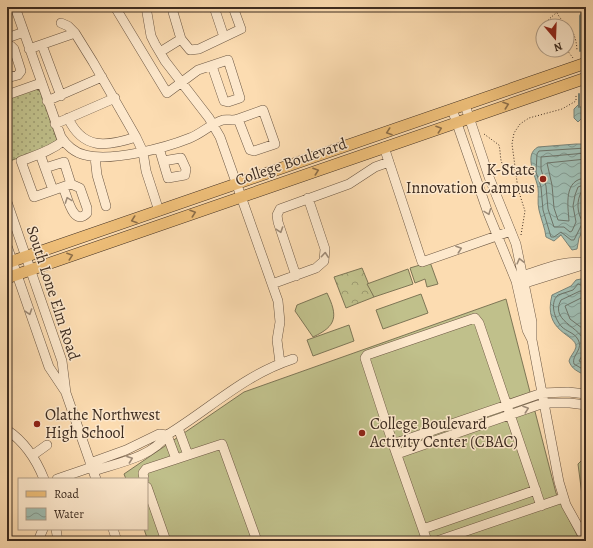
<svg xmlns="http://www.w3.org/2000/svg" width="593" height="548" viewBox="0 0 593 548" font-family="Alegreya,serif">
	<defs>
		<pattern id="grass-dots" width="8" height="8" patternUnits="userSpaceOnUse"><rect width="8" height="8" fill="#c0c08b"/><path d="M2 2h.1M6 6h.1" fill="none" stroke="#9d9c71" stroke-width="1.8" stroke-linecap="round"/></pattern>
		<pattern id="forest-crowns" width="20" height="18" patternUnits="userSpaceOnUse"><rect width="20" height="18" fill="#c0c08b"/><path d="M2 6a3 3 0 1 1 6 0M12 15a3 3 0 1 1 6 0" fill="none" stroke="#9d9c71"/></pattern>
		<pattern id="water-waves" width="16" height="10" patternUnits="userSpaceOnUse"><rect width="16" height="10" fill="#9fbbaf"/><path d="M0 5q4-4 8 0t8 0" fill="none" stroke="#83988e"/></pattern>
	</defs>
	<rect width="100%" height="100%" fill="#fcdcb1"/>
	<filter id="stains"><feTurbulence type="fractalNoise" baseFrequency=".005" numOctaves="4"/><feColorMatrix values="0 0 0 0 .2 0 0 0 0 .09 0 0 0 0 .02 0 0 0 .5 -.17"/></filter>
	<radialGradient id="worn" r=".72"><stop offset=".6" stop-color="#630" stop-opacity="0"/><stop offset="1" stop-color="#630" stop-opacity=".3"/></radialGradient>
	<!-- grass -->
	<path fill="url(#grass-dots)" stroke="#7e7656" d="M35,89L40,91L57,140L51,146L7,162V99Z"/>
	<!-- forest -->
	<path fill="url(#forest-crowns)" stroke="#7e7656" d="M362,268L374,297L346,308L334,277Z
		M586,459V500L582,495L578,464L582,460Z"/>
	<!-- garden -->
	<path fill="#c0c08b" stroke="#7e7656" d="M430,262L438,284L427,287L425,279L415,283L410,268Z
		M408,269L413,284L374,297L367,284Z
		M327,293C338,316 337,326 313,337L295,311L297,305Z
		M421,294L428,313L383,329L376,310Z
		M506,299L556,493L580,541H148L144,529H147V479H126L124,474L244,392Z
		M349,325L354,341L313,356L307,340Z"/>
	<!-- water -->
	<path fill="url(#water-waves)" stroke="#788276" d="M578,105L583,109V117L578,122L574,118V109Z
		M576,144H586V188L582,207L586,224L579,238L577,249L572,250L561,235L554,241L546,237C545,228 541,219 539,210C537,202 539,195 538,188C536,176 523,155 538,147Z
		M581,279L586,283V376C578,371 572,370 569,361C570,356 575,352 576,347C577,334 542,333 552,295L571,286L576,280Z"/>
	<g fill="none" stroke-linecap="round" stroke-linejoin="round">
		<!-- shore -->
		<path stroke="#6e7468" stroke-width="1" d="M586,148L539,151L537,154L536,172L541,187L543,210L551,237H554L561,232L571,240H574L583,222C577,214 576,200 582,191L586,189
			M586,153L541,157V169L546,186L548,209L554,227H564L570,232L572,231L576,222L573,206L575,195L578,187L586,184
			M586,159L547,163L552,185L554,208L558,220L569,221C568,206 563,179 586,178
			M586,287L578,284L573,290L558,295C549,303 555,320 562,327C566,331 574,333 577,338C585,349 571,355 574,364L586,371
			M586,292L580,291L561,300C548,324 589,327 585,350C584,354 581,357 579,361L586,365
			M586,298H581L565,306L570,319L586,331"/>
		<!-- stream -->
		<path stroke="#788276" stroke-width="2" d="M580,51V16L585,7
			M579,107V94"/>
		<!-- minor casing -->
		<g stroke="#6d5844" stroke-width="10">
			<path id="minor" d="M15,7L61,137C66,145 75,153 85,155C112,162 165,148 190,138C201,134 212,123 223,120C228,119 233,121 238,119L263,110L275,144L254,151L250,150L238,119
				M115,7L167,93L198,70L228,60L240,98L228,102L224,101L212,66
				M146,7L151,36L155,44L165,61L209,118L220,137L278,301L280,322L277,340L280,363
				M214,7L224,37
				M173,12L181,39
				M61,23L68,26L75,33
				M7,38L24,32
				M42,45L61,96
				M7,48L11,46L14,49L21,71L18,75L7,78
				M29,49L75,33L93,62L136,137L143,152L146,171L159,211
				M160,52L181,39L190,50L199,49L241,29L233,7
				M7,95L41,83
				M47,101L102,77
				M465,105L489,177L516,244L532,322V339
				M452,109L488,213L516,281L527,330L532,340L559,482L566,505L586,541
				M68,118C83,150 106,147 136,137
				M55,124L115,98
				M384,147L422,262L511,231
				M159,148L168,178L185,175L186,169L181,158L163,161
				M40,154L45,168L64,162L71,184L34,197L21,161C36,155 51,151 63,141
				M95,157L97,175L106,206
				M45,168L53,190
				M63,187C67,195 73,228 87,213V208L80,188L71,184
				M7,202L62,361L66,393L96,479
				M7,246L49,367L65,391
				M296,276L278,222L277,215L280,209L349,184L375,167L389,162
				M518,277C541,271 562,259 586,263
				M272,284L316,268L324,261L325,249L308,198
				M519,285L586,264
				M178,428L188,455
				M7,430C25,442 36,459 44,479
				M167,435L176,459
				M393,444L365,358L367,355L475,318L479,323L541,506
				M397,454L544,403H570L586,405
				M33,455L47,445
				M90,463L126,450L159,434L167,435
				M93,471C118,463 152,457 167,435C211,408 244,375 293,359
				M57,479L92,467
				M144,479L143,473L146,469L222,444L257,541
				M147,487L166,541
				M56,529L58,541
				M113,529L117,541
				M423,529L536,490
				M38,541L43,529
				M427,541L393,444L542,393L568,392L586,394
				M437,541L563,498"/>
		</g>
		<!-- major casing -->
		<g stroke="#3d2c20" stroke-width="12">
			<path id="major" d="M7,263L586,63
				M7,278L586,78"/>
		</g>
		<!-- path -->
		<path stroke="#3d2c20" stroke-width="1" stroke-dasharray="1 2" stroke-linecap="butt" d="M555,7C560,27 576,22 577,51
			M546,26L548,20L556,13
			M567,50L573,58
			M484,134L499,145C502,157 497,169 515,169
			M521,235L525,211L518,189L512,144L514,133L520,124L529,118L562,109L576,101V94"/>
		<!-- minor -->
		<use href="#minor" stroke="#fde8cc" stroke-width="9"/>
		<!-- major -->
		<use href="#major" stroke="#eebe78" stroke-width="11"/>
	</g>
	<!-- one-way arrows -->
	<defs><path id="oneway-chevron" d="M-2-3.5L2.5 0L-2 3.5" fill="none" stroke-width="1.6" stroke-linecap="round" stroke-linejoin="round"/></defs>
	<g stroke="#8d6e48">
		<use href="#oneway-chevron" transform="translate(506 105) rotate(-19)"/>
		<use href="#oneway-chevron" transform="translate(439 129) rotate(-19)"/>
		<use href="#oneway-chevron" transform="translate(389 132) rotate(161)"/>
		<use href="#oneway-chevron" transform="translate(316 171) rotate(-19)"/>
		<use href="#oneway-chevron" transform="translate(193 213) rotate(-19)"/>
		<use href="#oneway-chevron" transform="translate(134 220) rotate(161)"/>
		<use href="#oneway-chevron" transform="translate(70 256) rotate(-19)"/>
	</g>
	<g stroke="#9d8a76">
		<use href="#oneway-chevron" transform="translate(68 200) rotate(-110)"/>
		<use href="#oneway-chevron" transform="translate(488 212) rotate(69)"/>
		<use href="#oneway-chevron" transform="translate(280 230) rotate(71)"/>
		<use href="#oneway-chevron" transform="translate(459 249) rotate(-19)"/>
		<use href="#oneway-chevron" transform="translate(325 255) rotate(-85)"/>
		<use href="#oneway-chevron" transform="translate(520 261) rotate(-104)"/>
		<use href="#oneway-chevron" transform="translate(29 312) rotate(71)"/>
		<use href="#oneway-chevron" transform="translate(526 409) rotate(-19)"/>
		<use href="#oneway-chevron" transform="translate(130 459) rotate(-20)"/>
	</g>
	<!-- markers -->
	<g fill="#8f2418" stroke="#fde8cc" stroke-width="1.5">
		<circle cx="543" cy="179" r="4"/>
		<circle cx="37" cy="424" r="4"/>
		<circle cx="362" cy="433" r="4"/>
	</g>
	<g text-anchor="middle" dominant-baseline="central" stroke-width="3" stroke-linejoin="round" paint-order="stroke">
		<!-- street labels -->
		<g font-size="16" fill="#3d2c20" stroke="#fde8cc">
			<text transform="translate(291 162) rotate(-19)">College Boulevard</text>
			<text transform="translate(53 293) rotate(72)">South Lone Elm Road</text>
		</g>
		<!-- poi labels -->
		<g font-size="16" fill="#3d2c20" stroke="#fde8cc" text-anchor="start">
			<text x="535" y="170" text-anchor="end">K-State<tspan x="535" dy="18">Innovation Campus</tspan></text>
			<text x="45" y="415">Olathe Northwest<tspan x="45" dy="18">High School</tspan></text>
			<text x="370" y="424">College Boulevard<tspan x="370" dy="18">Activity Center (CBAC)</tspan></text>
		</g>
	</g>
	<!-- margin -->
	<rect width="593" height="548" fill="none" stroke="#fcdcb1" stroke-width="24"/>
	<rect x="8" y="8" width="577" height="532" fill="none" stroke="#3d2c20" stroke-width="2"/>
	<rect x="12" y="12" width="569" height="524" fill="none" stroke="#3d2c20"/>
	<!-- legend -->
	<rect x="18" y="478" width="130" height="52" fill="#fde8cc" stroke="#b09d87"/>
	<rect x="26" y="491" width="20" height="6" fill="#eebe78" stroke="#b09d87"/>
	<text x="54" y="498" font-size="12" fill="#3d2c20">Road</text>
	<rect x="26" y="508" width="20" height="12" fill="url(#water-waves)" stroke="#b09d87"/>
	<text x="54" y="518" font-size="12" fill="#3d2c20">Water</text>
	<!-- north arrow -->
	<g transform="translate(555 38) rotate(161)"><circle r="19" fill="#fde8cc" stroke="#b09d87"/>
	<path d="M0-3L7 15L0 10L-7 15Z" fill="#8f2418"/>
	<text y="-6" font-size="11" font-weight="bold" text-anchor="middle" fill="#3d2c20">N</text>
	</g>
	<rect width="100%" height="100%" filter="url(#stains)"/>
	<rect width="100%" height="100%" fill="url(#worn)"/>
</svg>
